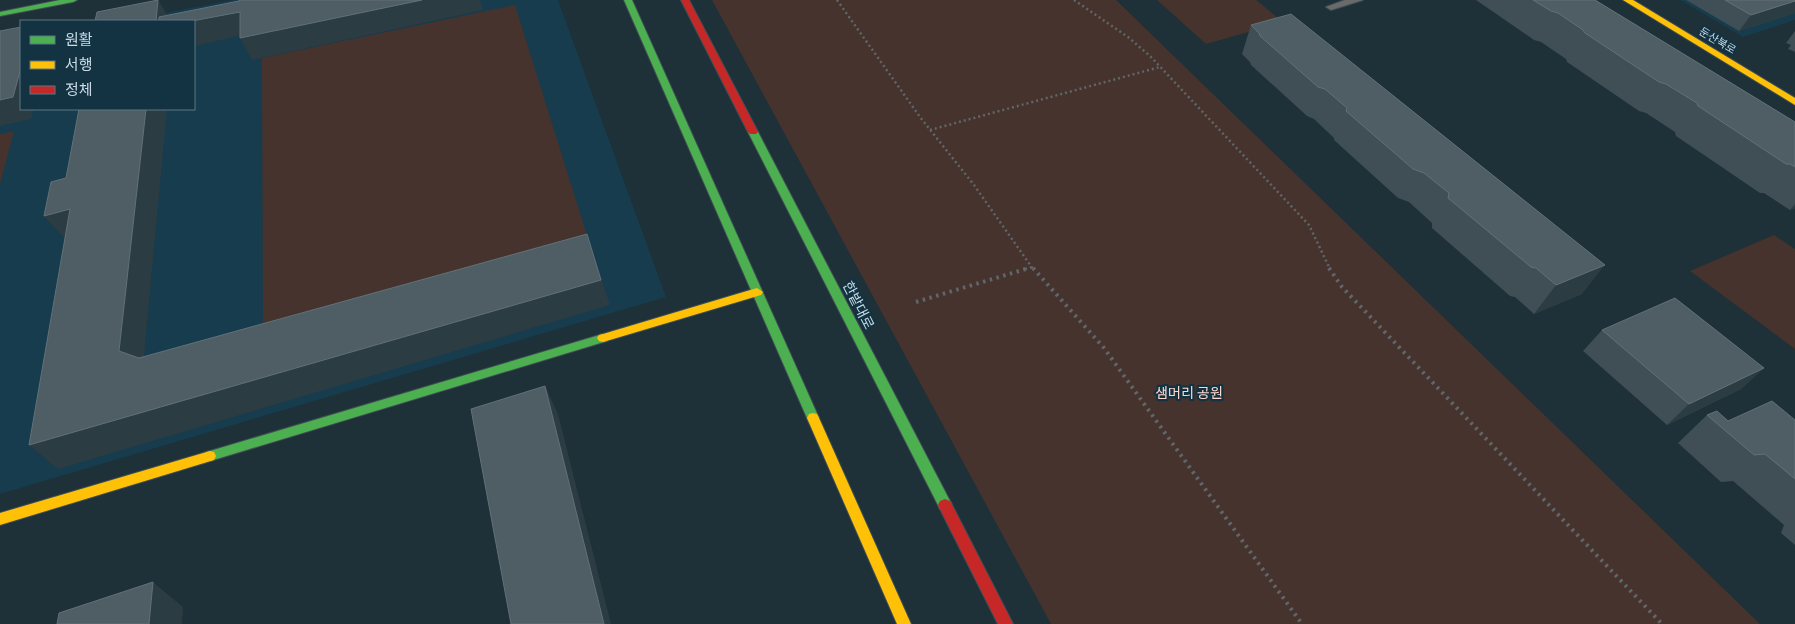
<svg xmlns="http://www.w3.org/2000/svg" width="1795" height="624" viewBox="0 0 1795 624" font-family="'Exo 2','Noto Sans KR',sans-serif">
	<rect width="100%" height="100%" fill="#1e3038"/>
	<!-- built -->
	<path fill="#163c4e" d="M232,0H558L666,297L0,494V45L21,109H194V21H123Z
		M1680,0H1790L1795,3V20L1743,37Z"/>
	<!-- green -->
	<path fill="#46332e" d="M712,0H1116L1760,624H1051Z
		M1157,0H1256L1283,22L1206,44Z
		M515,5L589,242L263,333L262,58Z
		M14,131L0,184V134Z
		M1774,235L1795,249V349L1690,271Z"/>
	<g fill="none" stroke-linecap="round" stroke-linejoin="round">
		<!-- lane casing -->
		<g stroke="#3f4e54" stroke-width="2">
			<path id="lane" d="M1345,0H1363L1331,10L1326,7Z"/>
		</g>
		<!-- fast casing -->
		<g stroke="#3f4e54" stroke-width="2">
			<path id="fast" d="M60,0H77L73,2L0,16V12Z
				M624,0H632L819,418L817,422L813,423L809,422L807,418Z
				M753,129L758,132L950,501L952,505L950,509L945,511L940,509L748,132Z
				M603,334L607,335L609,338L607,341L210,461L206,460L204,456L206,452L210,451Z"/>
		</g>
		<!-- slow casing -->
		<g stroke="#3f4e54" stroke-width="2">
			<path id="slow" d="M1623,0H1633L1795,98V105Z
				M757,288L763,292L761,295L603,342L599,341L597,338L599,335L603,334Z
				M813,413L817,414L819,418L911,624H897L807,418L809,414Z
				M210,451L214,452L216,456L214,460L0,525V513Z"/>
		</g>
		<!-- jam casing -->
		<g stroke="#3f4e54" stroke-width="2">
			<path id="jam" d="M681,0H689L758,132L756,134H750L748,132Z
				M945,499L950,501L1013,624H998L938,505L940,501Z"/>
		</g>
		<!-- path-far1 -->
		<path stroke="#606669" stroke-width="2.5" stroke-dasharray="2 3" stroke-linecap="butt" d="M837,0L920,117L974,185L1033,269
			M1074,0L1128,37L1150,56L1309,225L1330,269
			M930,130L1160,67
			M1025,269L1032,267"/>
		<!-- path -->
		<path stroke="#606669" stroke-width="4" stroke-dasharray="2.5 4.5" stroke-linecap="butt" d="M1033,268L1104,348L1302,624
			M1329,268L1342,287L1662,624
			M916,302L1029,268"/>
		<!-- lane -->
		<use href="#lane" fill="#6b6a6a" fill-rule="evenodd"/>
		<!-- fast -->
		<use href="#fast" fill="#4caf50" fill-rule="evenodd"/>
		<!-- slow -->
		<use href="#slow" fill="#ffc107" fill-rule="evenodd"/>
		<!-- jam -->
		<use href="#jam" fill="#c62828" fill-rule="evenodd"/>
	</g>
	<!-- wall -->
	<path fill="#404e56" d="M1476,0H1595L1795,122V208L1790,210L1764,193H1760L1676,136L1675,132L1646,113L1639,111L1567,62L1566,59L1541,42L1534,40Z
		M1686,0H1795V13L1739,31Z
		M1251,25L1582,294L1534,314L1515,297L1510,296L1432,228V223L1409,202L1398,198L1334,140V138L1314,119L1307,116L1251,65L1250,62L1242,54Z
		M1795,31V52L1788,49L1791,45L1786,43Z
		M1602,330L1764,368L1741,389L1667,425L1583,351Z
		M1707,415L1728,421L1795,420V545L1781,533L1784,525L1733,481L1721,482L1678,443Z"/>
	<!-- shaded-wall -->
	<path fill="#2c3c43" d="M158,0L171,21H156Z
		M422,0H480L483,10L252,60L240,38Z
		M1795,1V13L1739,31L1751,15Z
		M240,12L252,33L194,46V21Z
		M21,68V109H34L31,119L0,126V100Z
		M146,109H167L142,376L119,351Z
		M1795,204V208L1790,210Z
		M70,209L67,241L44,216Z
		M587,234L610,305L58,469L29,445Z
		M1605,265L1582,294L1534,314L1556,285Z
		M1764,368L1741,389L1667,425L1689,404Z
		M545,386L558,414L611,624H604Z
		M153,582L183,607L182,624H149Z"/>
	<!-- building -->
	<path fill="#4f5e65" stroke="#627179" d="M158,0L156,21H95L97,12Z
		M239,0H422L240,38V12L192,21H159V17L239,1Z
		M1533,0H1595L1795,122V167L1790,164H1786L1698,106L1697,103L1666,84L1659,82L1585,33L1583,30L1558,13L1551,11Z
		M1725,0H1795V1L1751,15Z
		M1291,14L1605,265L1556,285L1536,268L1531,267L1448,198L1449,193L1424,173L1413,169L1346,111L1347,108L1325,89L1318,87L1260,36L1259,33L1251,25Z
		M21,27V68L13,97L0,100V31Z
		M79,109H146L119,351L139,358L587,234L601,280L29,445L70,209L44,216L51,182L66,178Z
		M1675,298L1764,368L1689,404L1602,330Z
		M545,386L604,624H511L471,409Z
		M1772,401L1795,420V479L1765,454L1754,455L1707,415L1717,411L1728,421Z
		M153,582L149,624H57L59,613Z"/>
	<g text-anchor="middle" dominant-baseline="central" stroke-width="4.5" stroke-linejoin="round" paint-order="stroke">
		<!-- far-street labels -->
		<g font-size="11" fill="#c9dae4" stroke="#133343">
			<text transform="translate(1718 40) rotate(31)">둔산북로</text>
		</g>
		<!-- street labels -->
		<g font-size="14" fill="#c9dae4" stroke="#133343">
			<text transform="translate(859 305) rotate(63)">한밭대로</text>
		</g>
		<!-- park labels -->
		<g font-size="14" fill="#fdd7cd" stroke="#133343">
			<text x="1189" y="392">샘머리 공원</text>
		</g>
	</g>
	<!-- legend -->
	<rect x="20" y="20" width="175" height="90" fill="#133343" stroke="#5c7683"/>
	<rect x="30" y="36" width="25" height="8" fill="#4caf50" stroke="#5c7683"/>
	<text x="65" y="45" font-size="15" fill="#c9dae4">원활</text>
	<rect x="30" y="61" width="25" height="8" fill="#ffc107" stroke="#5c7683"/>
	<text x="65" y="70" font-size="15" fill="#c9dae4">서행</text>
	<rect x="30" y="86" width="25" height="8" fill="#c62828" stroke="#5c7683"/>
	<text x="65" y="95" font-size="15" fill="#c9dae4">정체</text>
</svg>
